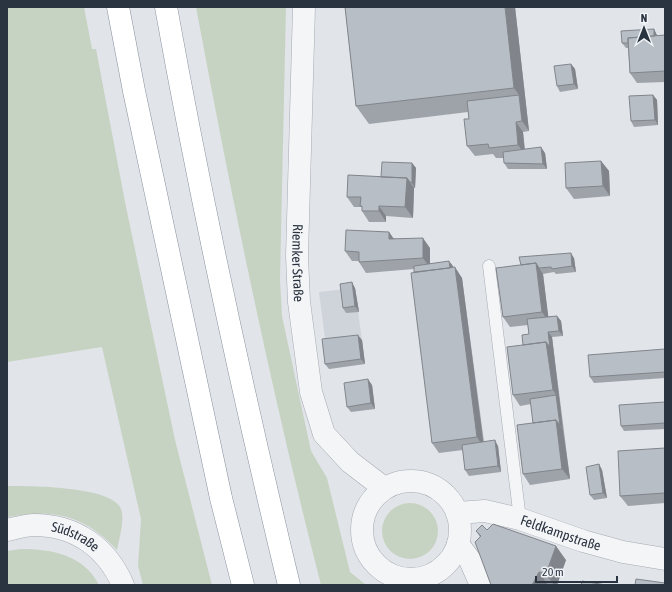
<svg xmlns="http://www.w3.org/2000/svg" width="672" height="592" viewBox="0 0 672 592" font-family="'Asap Condensed',sans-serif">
	<rect width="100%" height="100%" fill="#e1e4e9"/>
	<!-- built -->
	<path fill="#cfd4db" d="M355,288L365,364L329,369L319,292Z"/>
	<!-- green -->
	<path fill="#c7d3c2" d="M7,7H84L92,49H96L125,202L175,440L212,585H143L138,566L141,519L102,347L7,362Z
		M196,7H286L280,280L282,316L311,451L327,478L350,572L366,585H321C272,394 232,201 196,7Z
		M7,486C31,486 107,486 120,507C126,517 119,539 117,550C83,514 54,509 7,517Z
		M382 531a28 28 0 1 1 56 0a28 28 0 1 1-56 0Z
		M21,549C52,549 84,555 99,585H7V551Z"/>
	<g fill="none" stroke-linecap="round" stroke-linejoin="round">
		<!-- service casing -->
		<g stroke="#a6abb3" stroke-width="13">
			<path id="service" d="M489,266L520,519"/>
		</g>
		<!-- minor casing -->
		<g stroke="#a6abb3" stroke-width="23">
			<g id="minor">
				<path id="s1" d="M304,7L297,256L299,302L311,392L324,434L350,462L384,488"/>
				<circle cx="411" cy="530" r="49"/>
				<path id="s2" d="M457,513L485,511L520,519L583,541L623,552L665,559"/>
				<path d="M458,544L470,560L481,585"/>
			</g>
		</g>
		<!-- tertiary casing -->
		<g stroke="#a6abb3" stroke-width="23">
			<g id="tertiary">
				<path id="s3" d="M7,530C16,528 26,525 34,525C76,525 107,548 123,585"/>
			</g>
		</g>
		<!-- motorway casing -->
		<g stroke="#89929f" stroke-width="23">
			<path id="motorway" d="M118,7L134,91L221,498L243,585
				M166,7C201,201 243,394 289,585"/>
		</g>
		<!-- service -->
		<use href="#service" stroke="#f4f5f7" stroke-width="12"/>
		<!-- minor -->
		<use href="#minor" stroke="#f4f5f7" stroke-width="22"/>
		<!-- tertiary -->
		<use href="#tertiary" stroke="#f4f5f7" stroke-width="22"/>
		<!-- motorway -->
		<use href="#motorway" stroke="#fff" stroke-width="22"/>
	</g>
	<!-- wall -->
	<path fill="#9ea3aa" d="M345,7H515L529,131L523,132L525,149L545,153L547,169H508L504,163V158H496L493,154L475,156L467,146L469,119L468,112L369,124L356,106Z
		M654,29L657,36L665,35V82L637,83L630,73L628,48H626L622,43Z
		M571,64L575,69L578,89L560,92L557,86Z
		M653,95L657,100L658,125L634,127L631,121Z
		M601,161L609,171L610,196L574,199L566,188Z
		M412,163L416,168L415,188H414L413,218L386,216V222H369L362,211V207H354L347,197Z
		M389,232L393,238L430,248V263L453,266V268L462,278L484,442L498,446L501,472L469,476L465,470L463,450L439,453L432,443L414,269L366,273L359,262V261H352L345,251Z
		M574,258L576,272L556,274L554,272L543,274L548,317L557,316L561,321L563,336L552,337L570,479L530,485L523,474L533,423L531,404L520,406L513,395L523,345L529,334L528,325L510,327L503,317L496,268Z
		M355,288L359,312L346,313L343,308Z
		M362,340L365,364L329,369L325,364Z
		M665,349V378L594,383L590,377Z
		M372,385L375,409L351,412L347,407Z
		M665,402V429L624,431L621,426Z
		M665,448V503L628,506L620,496Z
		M599,464L602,470L607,498L594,500L590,495Z
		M487,530L566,560L557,585H491L480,537L476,531Z"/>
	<!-- shaded-wall -->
	<path fill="#81858b" d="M505,7H515L529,131L522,121L519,95L514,88Z
		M654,29L657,35L658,46L654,41Z
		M571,64L575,69L578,89L574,84Z
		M653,95L657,100L658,125L655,120Z
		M516,122L523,132L525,155L518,145Z
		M541,147L545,153L547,169L543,164Z
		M601,161L609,171L610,196L603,186Z
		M412,163L416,168L415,188L412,183Z
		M407,178L414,188L413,218L405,207Z
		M379,206L386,216V222L379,211Z
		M389,232L396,242L389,239Z
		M423,238L430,248V268L423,258Z
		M571,253L574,258L576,272L572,266Z
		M449,261L453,266L454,279L451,273Z
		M536,263L543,274L549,322L542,312Z
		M455,267L462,278L484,448L477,437Z
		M352,282L355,288L359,312L355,306Z
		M557,316L561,321L563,336L559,331Z
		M548,332L552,337L563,430L560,425L556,395L553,390L546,342Z
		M358,335L362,340L365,364L361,359Z
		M368,379L372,385L375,409L371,403Z
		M556,420L563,430L570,479L562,469Z
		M495,440L498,446L501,472L498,466Z
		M599,464L602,470L607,498L603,493Z
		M556,546L566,560L557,585H554L546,574Z
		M539,572L548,585H532Z"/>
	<!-- building -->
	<path fill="#b8bec6" stroke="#81858b" d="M345,7H505L514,88L356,106Z
		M654,29V36L628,38V43H622L621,31Z
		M665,35V71L630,73L628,38Z
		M571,64L574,84L557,86L554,66Z
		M519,95L522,121L516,122L518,145L489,148L488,144L467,146L464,119H469L467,101Z
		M653,95L655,120L631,121L629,96Z
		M541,147L543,164L504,163L503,152Z
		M601,161L603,186L566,188L565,163Z
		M382,162L412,163V183L410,182L407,178L381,177Z
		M348,175L407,178L405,207L379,206V211H362V206H360L361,197H347Z
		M346,230L389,232V239L423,238V258L359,262V252L345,251Z
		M571,253L572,266L552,269L551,267L539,268L536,263L521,265L519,257Z
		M449,261L450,268L414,272V266Z
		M536,263L542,312L503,317L496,268Z
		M455,267L477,437L432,443L411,273Z
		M352,282L355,306L343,308L340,284Z
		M557,316L559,331L548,332L550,347L546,342L523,345L522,335L529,334L527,319Z
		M358,335L361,359L325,364L322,339Z
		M546,342L553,390L513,395L507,347Z
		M665,349V372L590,377L588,355Z
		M368,379L371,403L347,407L344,383Z
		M556,395L560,425L556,420L533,423L530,399Z
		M665,402V423L621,426L619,405Z
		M556,420L562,469L523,474L517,425Z
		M495,440L498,466L465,470L462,445Z
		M665,448V493L620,496L618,451Z
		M599,464L603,493L590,495L586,467Z
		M493,524L556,546L546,574L539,572L532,585H491L475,542L481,536L476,531L482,525L487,530Z
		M636,579L665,583V585H635Z
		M582,581L606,585H581Z"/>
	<g text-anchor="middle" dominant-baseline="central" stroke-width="3" stroke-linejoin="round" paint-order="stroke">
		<!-- street labels -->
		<g font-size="14" fill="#2a3340" stroke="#f0f3f7">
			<text stroke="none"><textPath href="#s1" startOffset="256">Riemker Straße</textPath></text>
			<text stroke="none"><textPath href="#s2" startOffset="107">Feldkampstraße</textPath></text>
			<text stroke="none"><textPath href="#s3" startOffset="71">Südstraße</textPath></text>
		</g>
	</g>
	<!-- border -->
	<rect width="672" height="592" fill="none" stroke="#2a3340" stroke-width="16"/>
	<!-- north arrow -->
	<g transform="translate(644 28)" stroke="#f0f3f7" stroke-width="3" paint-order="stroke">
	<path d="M0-3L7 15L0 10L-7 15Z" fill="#2a3340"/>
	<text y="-6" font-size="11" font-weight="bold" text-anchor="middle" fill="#2a3340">N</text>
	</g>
	<!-- scale -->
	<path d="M536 576v6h81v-6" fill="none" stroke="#2a3340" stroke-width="2"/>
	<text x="542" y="576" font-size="12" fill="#2a3340" stroke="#f0f3f7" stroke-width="3" paint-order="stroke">20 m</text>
</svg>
